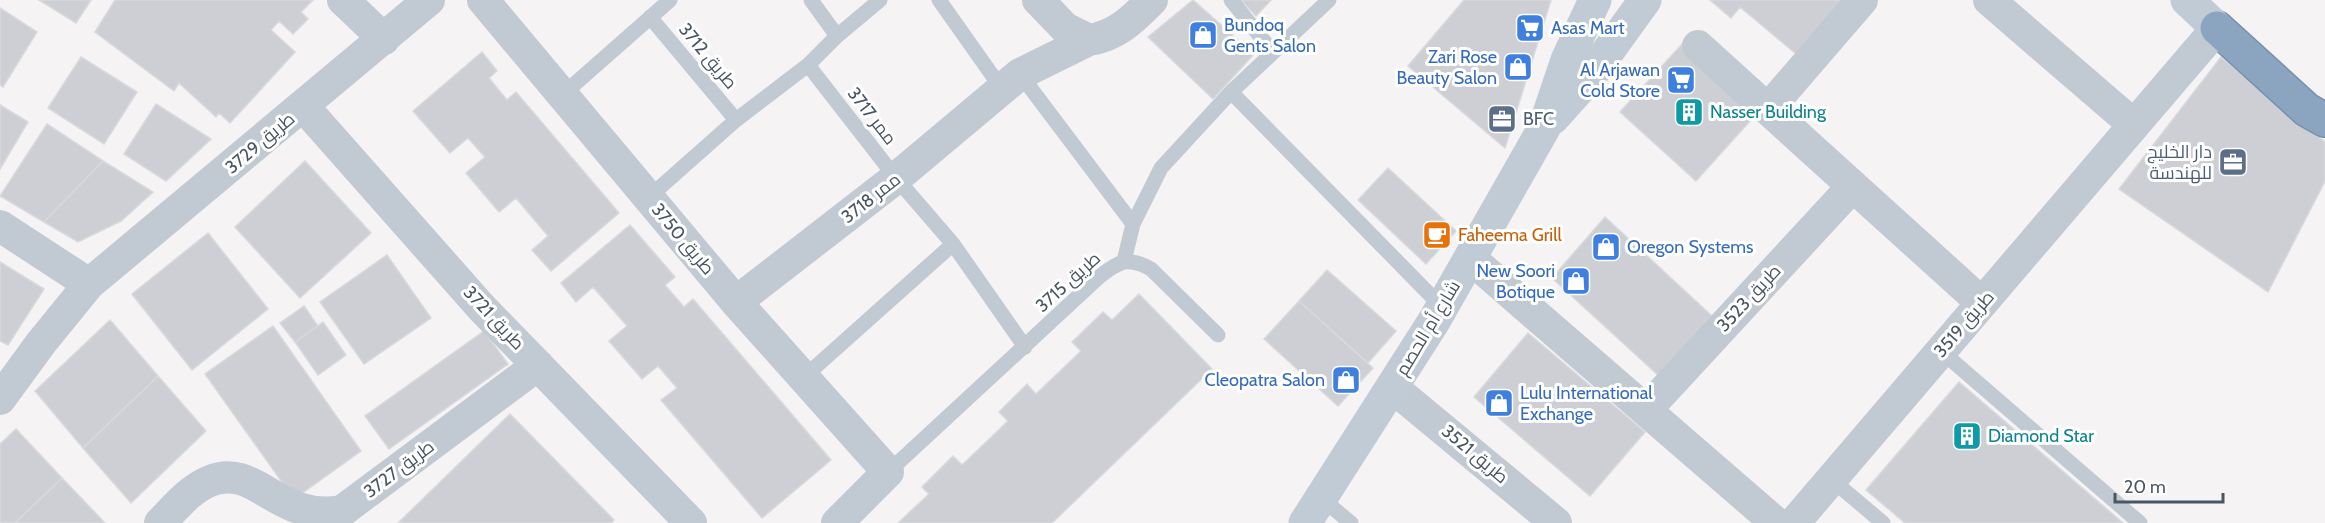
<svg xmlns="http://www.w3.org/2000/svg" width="2325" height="523" viewBox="0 0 2325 523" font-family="Cabin,Cairo,sans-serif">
	<rect width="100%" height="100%" fill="#f5f3f3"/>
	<!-- building -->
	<path fill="#cdcfd5" stroke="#d7d9de" stroke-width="1.5" d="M39,0H91L76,23Z
		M115,0H313L301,12L308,19L293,34L279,21L271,30L295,52L230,123L219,113L216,117L179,83L174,91L95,32Z
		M1193,0L1254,54L1213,99L1148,37Z
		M1241,0H1271L1256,16Z
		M1464,0H1551L1505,148L1408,66Z
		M1710,0H1852L1802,59L1740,7L1731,18Z
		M0,8L37,32L3,87L0,85Z
		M1683,43L1759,111L1696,181L1620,112Z
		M482,52L497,71L489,78L507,100L516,92L619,213L551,271L532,250L548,236L516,198L499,212L466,173L485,157L468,138L450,153L413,111Z
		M81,57L137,92L104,144L48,108Z
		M2221,57L2325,142V181L2268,292L2119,189Z
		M156,104L211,139L166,181L124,154Z
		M0,105L28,122L0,169Z
		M47,124L103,161L44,222L0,196Z
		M103,161L153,192L121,221L78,242L44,222Z
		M305,161L371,233L300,298L235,227Z
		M1388,168L1456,231L1426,264L1358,200Z
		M1605,217L1712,316L1659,376L1552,278Z
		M630,225L675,277L665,285L684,307L693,299L831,460L762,518L661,400L677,388L658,366L642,379L609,341L627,326L593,287L576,302L561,283Z
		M208,233L268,309L192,370L132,294Z
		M387,255L431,318L364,364L320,302Z
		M0,262L44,289L8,345L0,341Z
		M1327,270L1396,331L1368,363L1299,301Z
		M1139,294L1212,369L1052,523H898L929,494L922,487L953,456L962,465L1008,421L999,412L1027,384L1036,394L1081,351L1072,342L1103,312L1112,320Z
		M1299,301L1373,368L1338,406L1264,339Z
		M304,306L318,326L295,342L280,323Z
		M110,320L158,376L83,448L35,391Z
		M323,322L346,355L318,375L295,342Z
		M273,326L361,451L294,499L205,374Z
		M484,331L508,364L389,449L365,416Z
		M1528,333L1645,432L1590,496L1474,397Z
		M158,376L206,431L131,503L83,448Z
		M1959,382L2123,523H1905L1866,490Z
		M510,414L614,520L611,523H398Z
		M16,429L62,478L15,523H0V444Z
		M62,478L105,523H15Z"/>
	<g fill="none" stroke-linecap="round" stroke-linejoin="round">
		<!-- highway casing -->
		<g stroke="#7690ad" stroke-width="36">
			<path id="highway" d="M2217,28L2307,110L2325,120"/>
		</g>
		<!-- lane -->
		<path stroke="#c1cad2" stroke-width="15" d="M811,0L837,36
			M939,0L1002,89
			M1231,0L1272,51
			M650,17L736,120
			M808,65L896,178L953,244L1025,347
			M1020,74L1133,224
			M1231,92L1442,307
			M561,96L670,0
			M648,198L736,120L808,65L837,36L880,0
			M1124,261L1133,224L1161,168L1231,92L1329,0
			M1941,351L2140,523
			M803,378L953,244
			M888,472L1099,277C1119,261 1128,256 1151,269L1218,335
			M1831,479L1883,523
			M1321,498L1351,523"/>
		<!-- street -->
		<path stroke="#c1cad2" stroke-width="32" d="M343,0L384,39
			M483,0L736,302L888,472L837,523
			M1038,0L1065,28L1089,40C1117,36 1133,19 1152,0
			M1989,0L2134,125
			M1698,46L1982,303
			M304,107L481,307L691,523
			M1768,109L1862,0
			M0,226L89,284
			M1470,258L1776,523
			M736,302L896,178L1020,74L1089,40
			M1392,387L1556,523
			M0,399L41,343L89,284L429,0
			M1646,410L1853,186
			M160,523C175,508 190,489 210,481C257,462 277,523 342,511L538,365
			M1794,523L2217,28"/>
		<!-- secondary -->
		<path stroke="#c1cbd6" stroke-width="33" d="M2187,0L2217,28
			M1553,118L1588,79L1645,0
			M1305,523L1434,321L1544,128L1567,60L1595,0"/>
		<!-- highway -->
		<use href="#highway" stroke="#8ba5c1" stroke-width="33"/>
	</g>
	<!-- icons -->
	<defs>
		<g id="supermarket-square" transform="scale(1.5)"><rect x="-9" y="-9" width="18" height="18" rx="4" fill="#3f7fe0" stroke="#fff"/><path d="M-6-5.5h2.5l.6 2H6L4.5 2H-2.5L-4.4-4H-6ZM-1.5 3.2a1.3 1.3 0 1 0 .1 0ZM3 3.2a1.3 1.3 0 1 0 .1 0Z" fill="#fff"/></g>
		<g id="shop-square" transform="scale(1.5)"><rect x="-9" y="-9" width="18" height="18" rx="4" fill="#3f7fe0" stroke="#fff"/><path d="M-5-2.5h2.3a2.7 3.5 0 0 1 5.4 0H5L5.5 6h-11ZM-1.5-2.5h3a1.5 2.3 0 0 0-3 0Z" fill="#fff"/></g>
		<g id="building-square" transform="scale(1.5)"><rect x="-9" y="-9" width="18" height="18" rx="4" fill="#0f9aa8" stroke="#fff"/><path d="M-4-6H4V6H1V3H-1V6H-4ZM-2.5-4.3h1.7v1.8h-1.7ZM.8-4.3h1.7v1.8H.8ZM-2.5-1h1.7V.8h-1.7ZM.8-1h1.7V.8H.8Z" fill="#fff"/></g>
		<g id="office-square" transform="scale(1.5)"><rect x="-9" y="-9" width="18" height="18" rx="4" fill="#5c6f8a" stroke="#fff"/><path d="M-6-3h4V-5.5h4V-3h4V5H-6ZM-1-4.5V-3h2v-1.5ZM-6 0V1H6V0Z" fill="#fff"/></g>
		<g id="cafe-square" transform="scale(1.5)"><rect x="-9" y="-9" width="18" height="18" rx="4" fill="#e8710a" stroke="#fff"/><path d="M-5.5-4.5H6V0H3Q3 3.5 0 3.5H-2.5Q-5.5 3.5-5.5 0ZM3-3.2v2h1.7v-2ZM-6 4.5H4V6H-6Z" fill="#fff"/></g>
	</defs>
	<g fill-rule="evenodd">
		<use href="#supermarket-square" x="1530" y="28"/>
		<use href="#shop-square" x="1203" y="35"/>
		<use href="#shop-square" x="1518" y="67"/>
		<use href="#supermarket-square" x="1681" y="80"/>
		<use href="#building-square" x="1689" y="112"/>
		<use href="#office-square" x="1502" y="119"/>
		<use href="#office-square" x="2233" y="162"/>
		<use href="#cafe-square" x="1437" y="235"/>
		<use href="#shop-square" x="1606" y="247"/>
		<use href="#shop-square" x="1576" y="281"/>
		<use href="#shop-square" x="1346" y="380"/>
		<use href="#shop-square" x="1499" y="403"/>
		<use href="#building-square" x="1967" y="436"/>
	</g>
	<g text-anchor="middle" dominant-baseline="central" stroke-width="6" stroke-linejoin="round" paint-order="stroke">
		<!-- shop labels -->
		<g font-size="18" fill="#366cbe" stroke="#fff" text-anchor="start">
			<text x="1224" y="25">Bundoq<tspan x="1224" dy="21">Gents Salon</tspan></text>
			<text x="1551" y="28">Asas Mart</text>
			<text x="1497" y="57" text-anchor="end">Zari Rose<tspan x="1497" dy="21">Beauty Salon</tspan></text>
			<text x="1660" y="70" text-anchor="end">Al Arjawan<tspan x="1660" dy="21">Cold Store</tspan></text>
			<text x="1627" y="247">Oregon Systems</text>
			<text x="1555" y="271" text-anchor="end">New Soori<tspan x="1555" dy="21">Botique</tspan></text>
			<text x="1325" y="380" text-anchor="end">Cleopatra Salon</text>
			<text x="1520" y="393">Lulu International<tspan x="1520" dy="21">Exchange</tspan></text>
		</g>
		<!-- street labels -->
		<g font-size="18" fill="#4a5661" stroke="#fff">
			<text transform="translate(708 56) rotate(50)">طريق 3712</text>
			<text transform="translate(872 116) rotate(52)">ممر 3717</text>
			<text transform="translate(260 143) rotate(-40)">طريق 3729</text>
			<text transform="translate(871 198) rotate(-38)">ممر 3718</text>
			<text transform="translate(683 239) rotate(50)">طريق 3750</text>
			<text transform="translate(1068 282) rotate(-42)">طريق 3715</text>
			<text transform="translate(1749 298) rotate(-47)">طريق 3523</text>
			<text transform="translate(494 318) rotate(47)">طريق 3721</text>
			<text transform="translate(1964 324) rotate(-49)">طريق 3519</text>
			<text transform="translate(1428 328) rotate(-59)">شارع أم الحصم</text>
			<text transform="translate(1475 454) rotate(40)">طريق 3521</text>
			<text transform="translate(399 469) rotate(-37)">طريق 3727</text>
		</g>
		<!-- culture labels -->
		<g font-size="18" fill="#0d838f" stroke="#fff" text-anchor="start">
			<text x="1710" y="112">Nasser Building</text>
			<text x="1988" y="436">Diamond Star</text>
		</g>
		<!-- service labels -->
		<g font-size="18" fill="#4e5e75" stroke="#fff" text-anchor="start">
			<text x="1523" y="119">BFC</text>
			<text x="2212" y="152" text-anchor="end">دار الخليج<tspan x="2212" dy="21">للهندسة</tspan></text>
		</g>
		<!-- food labels -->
		<g font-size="18" fill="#c56008" stroke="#fff" text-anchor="start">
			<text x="1458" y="235">Faheema Grill</text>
		</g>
	</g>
	<!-- scale -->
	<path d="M2115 493v9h108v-9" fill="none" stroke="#4a5661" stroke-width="3"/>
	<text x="2124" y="493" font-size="18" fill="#4a5661" stroke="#ffffff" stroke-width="4.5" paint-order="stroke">20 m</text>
</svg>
